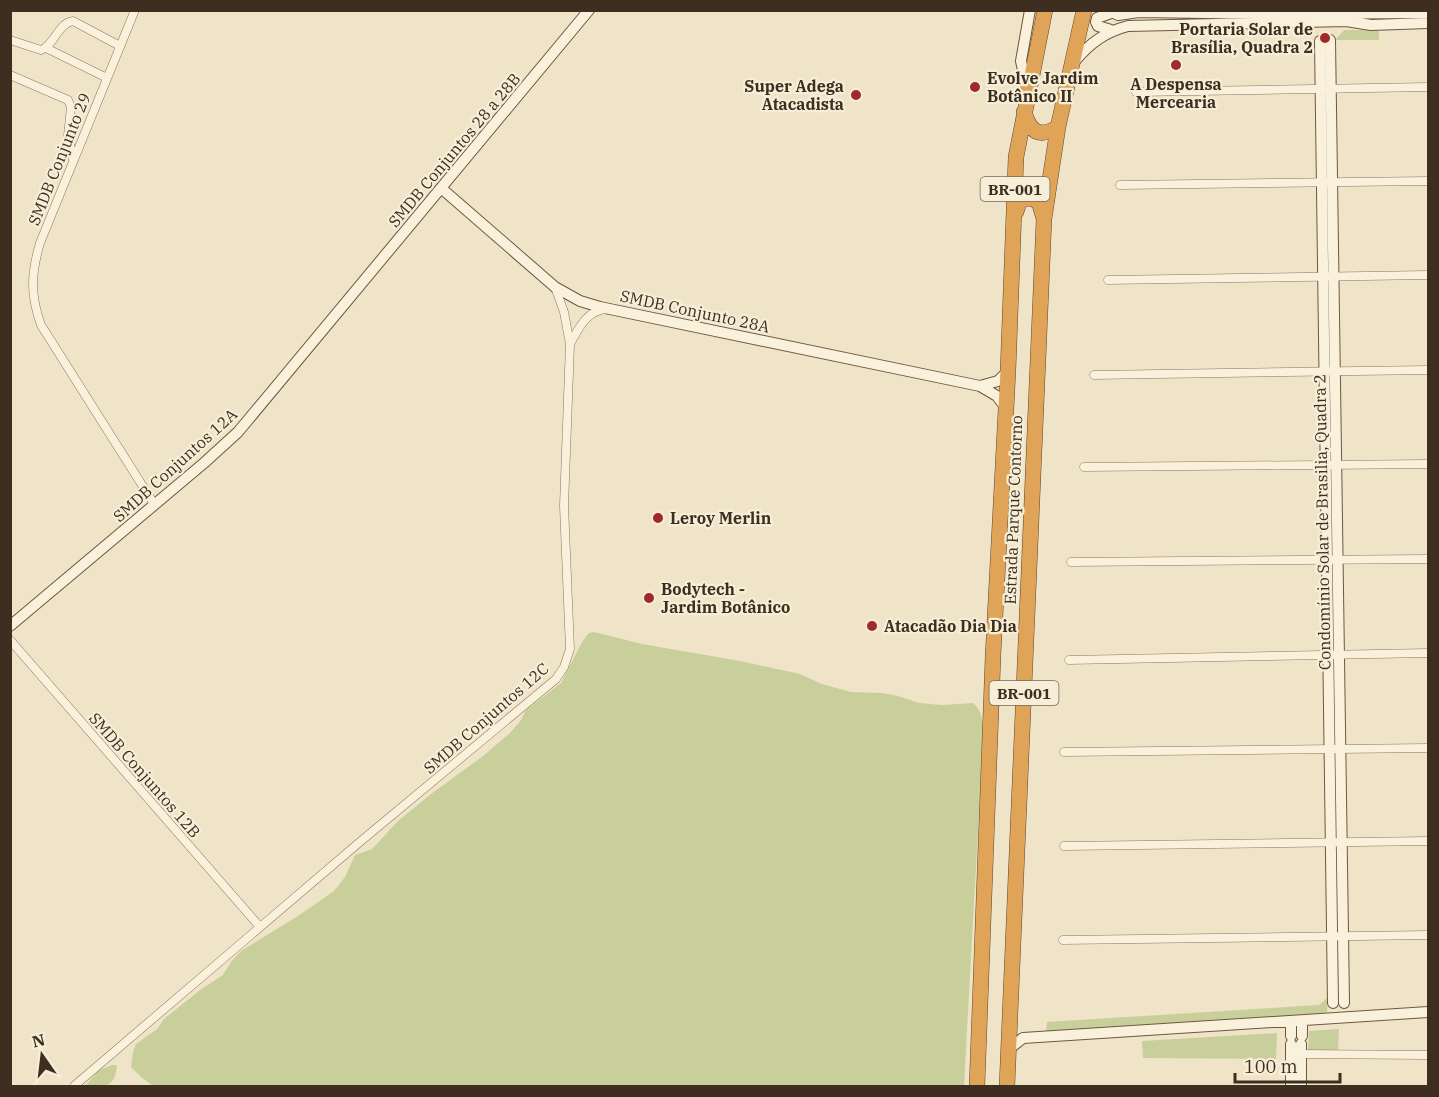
<svg xmlns="http://www.w3.org/2000/svg" width="1439" height="1097" viewBox="0 0 1439 1097" font-family="'IBM Plex Serif',serif">
	<rect width="100%" height="100%" fill="#f0e4c8"/>
	<!-- green -->
	<path fill="#c9cf9b" d="M1344,30H1379V40H1335Z
		M594,632L642,644L740,661L800,674L822,684L851,692L883,693L898,696L919,703L942,705L973,703C987,713 983,741 982,757L964,1086H153L141,1077L131,1067L133,1052L136,1044L157,1029L164,1019L200,990L223,975L231,962L241,951L301,914L334,891L345,877L355,855L372,849L398,821L431,794L483,756L510,733L521,720L526,710L561,683L582,642L589,633Z
		M1328,997L1327,1012L1320,1014L1046,1031L1047,1022L1319,1005Z
		M1339,1029L1338,1050H1308L1309,1031Z
		M1277,1033L1276,1059L1143,1058L1142,1041Z
		M112,1065H117C115,1089 105,1086 85,1086L99,1070Z"/>
	<g fill="none" stroke-linecap="round" stroke-linejoin="round">
		<!-- street casing -->
		<g stroke="#8d765c" stroke-width="9">
			<path id="street" d="M135,10L40,243C31,274 30,294 41,325L154,504
				M10,40L41,50C55,45 57,24 73,21L120,46
				M46,48L107,78
				M10,75L68,100L71,107L68,136L73,159
				M1136,92L1428,87
				M1120,185L1428,181
				M1108,280L1428,275
				M570,344C579,328 586,311 606,309
				M1094,375L1428,370
				M1084,467L1428,464
				M1071,562L1428,559
				M10,640L260,927
				M1069,660L1428,653
				M1064,752L1428,748
				M1064,846L1428,841
				M1063,940L1428,935
				M1298,1054L1428,1055
				M74,1086L361,841L556,679L564,667L570,649L564,506L570,344L564,312L555,287"/>
		</g>
		<!-- secondary casing -->
		<g stroke="#6f573f" stroke-width="12">
			<path id="secondary" d="M1108,10L1118,15L1139,12L1276,14L1428,13
				M1111,30L1098,26L1096,22L1097,18L1111,13
				M1330,40L1344,1003
				M1320,41L1333,1003
				M1074,62C1090,43 1105,32 1128,26L1346,21L1371,25L1428,23
				M1027,89L1021,61L1030,10
				M441,188L555,287L580,301L600,307L980,386L997,396L1005,407
				M980,386L998,381L1008,371
				M10,626L204,463L238,432L589,10
				M1291,1036V1022
				M1302,1036V1022
				M1009,1049L1023,1038L1428,1012
				M1291,1086V1044
				M1301,1086V1044"/>
		</g>
		<!-- highway casing -->
		<g stroke="#5b4430" stroke-width="16">
			<path id="highway" d="M1024,112C1030,131 1038,139 1058,127
				M1016,212L1020,200L1031,198L1039,202L1044,219
				M977,1086L993,656L1008,371L1016,157L1045,10
				M1007,1086L1044,219L1058,127L1084,10"/>
		</g>
		<!-- street -->
		<use href="#street" stroke="#faf1dc" stroke-width="8"/>
		<!-- secondary -->
		<use href="#secondary" stroke="#faf1dc" stroke-width="10"/>
		<!-- highway -->
		<use href="#highway" stroke="#e0a458" stroke-width="15"/>
	</g>
	<!-- markers -->
	<g fill="#9e2a2b" stroke="#f7eed8" stroke-width="2">
		<circle cx="1325" cy="38" r="6"/>
		<circle cx="1176" cy="65" r="6"/>
		<circle cx="975" cy="87" r="6"/>
		<circle cx="856" cy="95" r="6"/>
		<circle cx="658" cy="518" r="6"/>
		<circle cx="649" cy="598" r="6"/>
		<circle cx="872" cy="626" r="6"/>
	</g>
	<g text-anchor="middle" dominant-baseline="central" stroke-width="4.5" stroke-linejoin="round" paint-order="stroke">
		<!-- shield labels -->
		<g fill="#f7eed8" stroke="#756857" stroke-width="1.5">
			<rect x="980.5" y="177" width="69" height="24" rx="4.5"/>
			<rect x="989.5" y="681" width="69" height="24" rx="4.5"/>
		</g>
		<g font-size="15" font-weight="bold" fill="#3d2e20">
			<text x="1015" y="189">BR-001</text>
			<text x="1024" y="693">BR-001</text>
		</g>
		<!-- poi labels -->
		<g font-size="16" font-weight="bold" fill="#3d2e20" stroke="#f7eed8" text-anchor="start">
			<text x="1313" y="29" text-anchor="end">Portaria Solar de<tspan x="1313" dy="18">Brasília, Quadra 2</tspan></text>
			<text x="987" y="78">Evolve Jardim<tspan x="987" dy="18">Botânico II</tspan></text>
			<text x="1176" y="84" text-anchor="middle">A Despensa<tspan x="1176" dy="18">Mercearia</tspan></text>
			<text x="844" y="86" text-anchor="end">Super Adega<tspan x="844" dy="18">Atacadista</tspan></text>
			<text x="670" y="518">Leroy Merlin</text>
			<text x="661" y="589">Bodytech -<tspan x="661" dy="18">Jardim Botânico</tspan></text>
			<text x="884" y="626">Atacadão Dia Dia</text>
		</g>
		<!-- street labels -->
		<g font-size="16" fill="#3d2e20" stroke="#f7eed8">
			<text transform="translate(454 150) rotate(-50)">SMDB Conjuntos 28 a 28B</text>
			<text transform="translate(59 159) rotate(-68)">SMDB Conjunto 29</text>
			<text transform="translate(695 311) rotate(12)">SMDB Conjunto 28A</text>
			<text transform="translate(175 465) rotate(-42)">SMDB Conjuntos 12A</text>
			<text transform="translate(1013 510) rotate(-88)">Estrada Parque Contorno</text>
			<text transform="translate(1322 522) rotate(-91)">Condomínio Solar de Brasilia, Quadra 2</text>
			<text transform="translate(486 718) rotate(-41)">SMDB Conjuntos 12C</text>
			<text transform="translate(145 775) rotate(49)">SMDB Conjuntos 12B</text>
		</g>
	</g>
	<!-- border -->
	<rect width="1439" height="1097" fill="none" stroke="#3d2e20" stroke-width="24"/>
	<!-- north arrow -->
	<g transform="translate(42 1055) rotate(346)" stroke="#f7eed8" stroke-width="4.5" paint-order="stroke">
	<path d="M0-4.5L10 22L0 15L-10 22Z" fill="#3d2e20"/>
	<text y="-9" font-size="16" font-weight="bold" text-anchor="middle" fill="#3d2e20">N</text>
	</g>
	<!-- scale -->
	<path d="M1235 1073v9h105v-9" fill="none" stroke="#3d2e20" stroke-width="3"/>
	<text x="1244" y="1073" font-size="18" fill="#3d2e20" stroke="#f7eed8" stroke-width="4.5" paint-order="stroke">100 m</text>
</svg>
